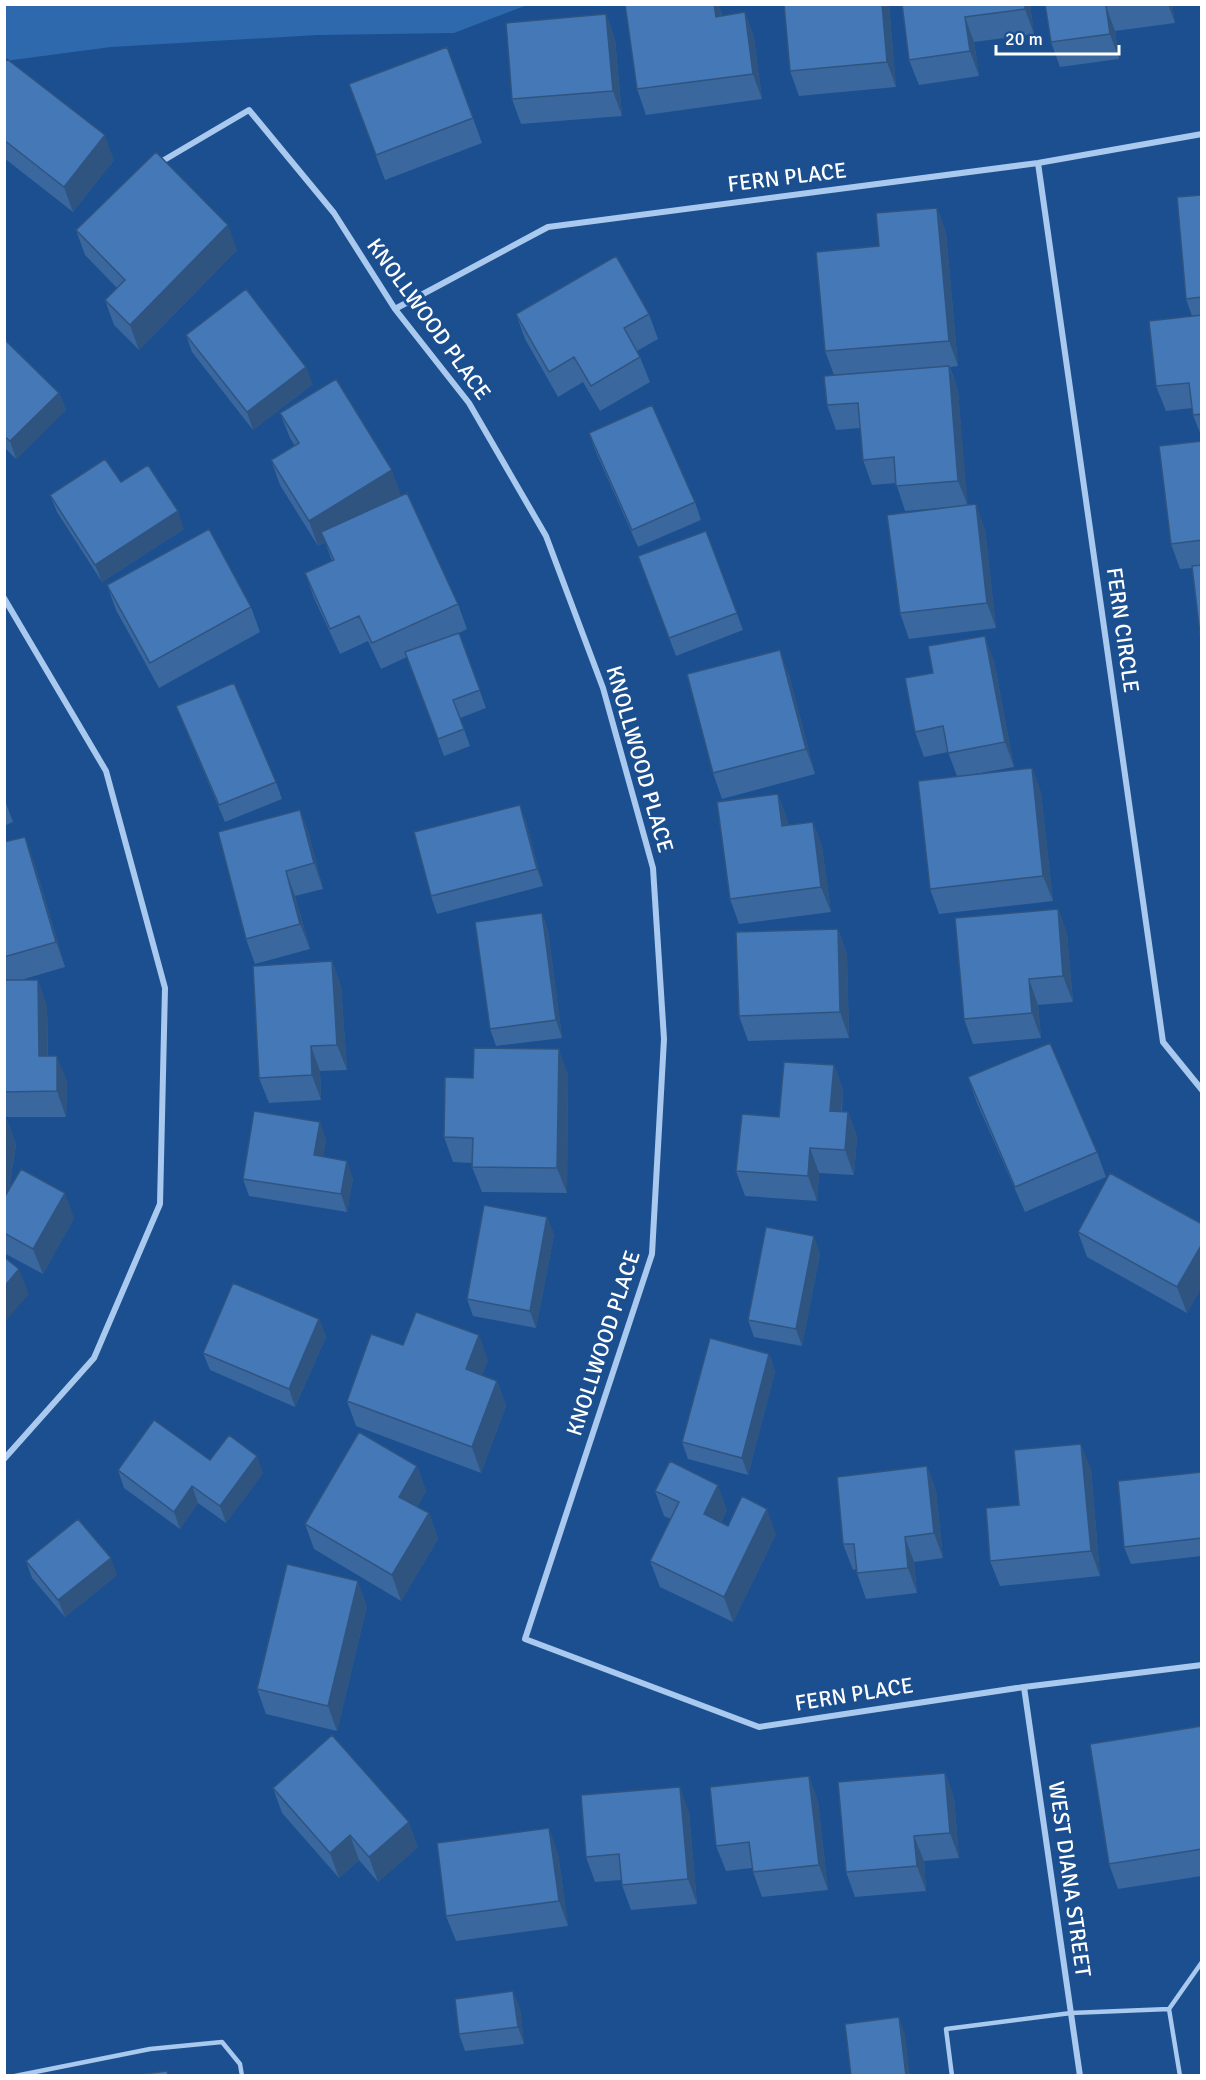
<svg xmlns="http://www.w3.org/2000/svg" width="1206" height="2080" viewBox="0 0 1206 2080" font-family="Signika,sans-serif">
	<rect width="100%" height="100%" fill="#1b4f8f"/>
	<!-- green -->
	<path fill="#2e69ad" d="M4,5H527L454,33L318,35L111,47L5,61Z"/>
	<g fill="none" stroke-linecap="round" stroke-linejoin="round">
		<!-- service -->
		<path stroke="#a9c9ee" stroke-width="4.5" d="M15,2076L150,2049L222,2042L240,2064L242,2076
			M952,2076L946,2029L1071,2013L1169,2009
			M1180,2076L1169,2009L1202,1962"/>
		<!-- minor -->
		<path stroke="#a9c9ee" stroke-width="6" d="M159,163L249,110L334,213L395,309L469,403L546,536L603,688L653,868L664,1039L652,1254L525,1639L759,1727L1024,1687L1202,1665
			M1038,163L1163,1042L1202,1090
			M395,309L548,227L1038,163L1202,134
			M4,598L106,771L165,988L160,1204L94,1358L4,1459
			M1024,1687L1080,2076"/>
	</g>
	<!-- wall -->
	<path fill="#3a679d" d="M889,4L896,87L799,96L790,71Z
		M902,4H1030L1034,34L974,42L979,76L919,85L909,60Z
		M1045,4H1172L1175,23L1115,31L1119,59L1060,67L1051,42Z
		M721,11L722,16L745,12L754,38L762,99L646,115L637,89Z
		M606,14L615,39L622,116L521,124L512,99Z
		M447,47L482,143L385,180L349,84Z
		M4,63L114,160L73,212L4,158Z
		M1202,195V315L1192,316L1186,299Z
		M937,208L946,233L958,366L950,367L958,391L967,505L985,529L996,628L909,639L900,613L949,507L905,511L896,483L872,485L863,460L860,428L836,430L827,405L834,375L825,351L879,246Z
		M76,230L237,250L139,350L114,325L105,300L117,288L85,255Z
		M516,314H649L658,339L637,351L640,357L650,382L600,411L583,382L558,397L525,339Z
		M1202,315V438L1193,415L1192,408L1166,411L1156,386Z
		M186,335L313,384L253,430L192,352Z
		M4,339L59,393L66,410L16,459L4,447Z
		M280,413L401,495L392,500L458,604L467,629L459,633L486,708L460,718L470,746L444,756L407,657L381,669L368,641L340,654L314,598L305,573L332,561L325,542L318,546L280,485L271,460L295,446L290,438Z
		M589,433L695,502L701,520L638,547L595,450Z
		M1202,441V651L1192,568L1180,569L1171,544Z
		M50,495L184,529L102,582L57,512Z
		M706,531L743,630L676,656L638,556Z
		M107,585L251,607L260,632L159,688L116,610Z
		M994,661L1014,767L975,774L1032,768L1041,793L1053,901L939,914L930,889L957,776L948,752L924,757L915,732Z
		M789,675L815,774L722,799L713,773Z
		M176,706L276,782L282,799L225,822L183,723Z
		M778,794L787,819L788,825L813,822L822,847L831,912L739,924L730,899Z
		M4,798L13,822L4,826Z
		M520,805L526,822L543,886L437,914L431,896Z
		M300,810L309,835L323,889L295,896L310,949L255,964L246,939Z
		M4,842L34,862L65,967L21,980L47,1005L48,1056L67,1081L66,1117H4Z
		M1058,909L1067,934L1073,1002L1038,1005L1041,1038L973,1044L964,1019Z
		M542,913L548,931L562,1038L496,1046L490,1029Z
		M838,929L847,954L849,1038L748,1041L739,1016Z
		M332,961L341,986L347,1070L320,1071L321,1100L269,1103L259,1078Z
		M834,1065L843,1090L842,1112H848L857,1137L854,1175L819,1173L817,1201L745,1196L736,1171L779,1117Z
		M568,1074L567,1193L482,1192L472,1167V1163L453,1162L444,1137L473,1078Z
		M968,1077L1097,1152L1106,1177L1025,1212L977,1103Z
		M4,1119L7,1120L16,1145L9,1190L74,1218L43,1274L4,1253Z
		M326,1139L323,1157L353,1178L347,1212L249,1196L243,1179Z
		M547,1217L554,1235L536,1328L473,1316L467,1299Z
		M1202,1224V1286L1187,1313L1087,1257L1078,1232Z
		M820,1254L802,1346L754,1337L748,1320Z
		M319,1319L326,1337L295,1407L210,1370L203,1353Z
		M403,1345L488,1360L482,1375L497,1381L506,1406L481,1473L356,1426L347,1401Z
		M769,1354L775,1372L748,1475L688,1459L682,1442Z
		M210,1460L263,1473L226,1523L198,1503L180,1529L124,1488L118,1470Z
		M417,1466L426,1491L417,1507L429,1513L438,1539L401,1601L314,1549L305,1524Z
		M927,1466L936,1491L943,1558L914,1562L917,1593L866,1599L857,1573L856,1569L853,1570L843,1544Z
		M1091,1469L1100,1576L1000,1586L990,1561Z
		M1202,1472V1556L1131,1564L1124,1547Z
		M655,1491L727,1510L721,1523L728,1526L776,1534L733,1622L660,1587L650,1561L671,1519L664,1516Z
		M26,1561L117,1575L65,1617L32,1578Z
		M367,1606L337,1731L266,1714L257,1689Z
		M1202,1726V1876L1118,1889L1109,1864Z
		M945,1773L954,1798L959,1858L924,1861L926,1891L855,1897L846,1872Z
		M809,1776L818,1802L828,1890L762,1897L753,1872L752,1868L726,1871L716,1846Z
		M273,1788L418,1847L378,1882L359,1860L339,1878L282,1813Z
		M689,1812L697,1904L631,1910L622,1885L621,1880L595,1882L586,1857Z
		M558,1853L568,1926L456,1941L446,1916Z
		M513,1991L520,2009L524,2044L465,2051L459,2034Z"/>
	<!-- shaded-wall -->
	<path fill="#305480" d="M714,4H719L721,11L725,42L716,17Z
		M882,4H889L896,87L887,62Z
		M1025,4H1030L1034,34L1025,9Z
		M1168,4H1172L1175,23Z
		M1106,6L1115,31L1119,59L1110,34Z
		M745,12L754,38L762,99L753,74Z
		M606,14L615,39L622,116L613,91Z
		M965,17L974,42L979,76L970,51Z
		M105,135L114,160L73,212L64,187Z
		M937,208L946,233L958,366L949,341Z
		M228,225L237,250L139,350L130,325Z
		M949,366L958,391L968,506L958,481Z
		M306,367L313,384L253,430L247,412Z
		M59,393L66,410L16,459L10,441Z
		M392,470L401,495L325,541L321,532L325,542L318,546L309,521Z
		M976,504L985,529L996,628L987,603Z
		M178,511L184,529L102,582L95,565Z
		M985,636L994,661L1014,767L1005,742Z
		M780,650L789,675L815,774L806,749Z
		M1032,768L1041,793L1053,901L1043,876Z
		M778,794L787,819L791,851L782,826Z
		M520,805L526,822L543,886L537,869Z
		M300,810L309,835L323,889L314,863Z
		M813,822L822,847L831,912L821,887Z
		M25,837L34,862L65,967L56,942Z
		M286,871L295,896L310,949L300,924Z
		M1058,909L1067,934L1073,1002L1063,976Z
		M542,913L548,931L562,1038L556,1020Z
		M838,929L847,954L849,1038L840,1012Z
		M332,961L341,986L347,1070L337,1045Z
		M1029,979L1038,1005L1041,1038L1032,1013Z
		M38,980L47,1005L48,1081L39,1056Z
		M311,1046L320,1071L321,1100L312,1075Z
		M559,1049L568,1074L567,1193L557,1168Z
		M57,1056L67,1081L66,1117L57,1091Z
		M834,1065L843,1090L839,1136L830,1111Z
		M848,1112L857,1137L854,1175L845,1150Z
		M7,1120L16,1145L4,1218V1137Z
		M320,1122L326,1139L321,1173L314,1155Z
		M810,1148L819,1173L817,1201L808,1176Z
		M347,1161L353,1178L347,1212L341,1194Z
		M65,1193L74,1218L43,1274L33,1249Z
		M547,1217L554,1235L536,1328L530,1311Z
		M814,1236L820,1254L802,1346L796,1329Z
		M1202,1244V1286L1187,1313L1177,1287Z
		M19,1269L29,1294L4,1323V1287Z
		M319,1319L326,1337L295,1407L289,1389Z
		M479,1335L488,1360L475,1394L466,1369Z
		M769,1354L775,1372L748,1475L742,1458Z
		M497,1381L506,1406L481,1473L472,1447Z
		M1081,1444L1091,1469L1100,1576L1091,1551Z
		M257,1456L263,1473L226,1523L220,1506Z
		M417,1466L426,1491L408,1522L399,1497Z
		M927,1466L936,1491L943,1558L934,1533Z
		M718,1485L727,1510L713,1539L704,1514Z
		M192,1486L198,1503L180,1529L174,1512Z
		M767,1509L776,1534L733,1622L724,1597Z
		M429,1513L438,1539L401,1601L392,1575Z
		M905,1537L914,1562L917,1593L908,1568Z
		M111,1558L117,1575L65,1617L58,1600Z
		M358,1581L367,1606L337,1731L328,1706Z
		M945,1773L954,1798L959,1858L950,1833Z
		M809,1776L818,1802L828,1890L819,1865Z
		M680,1787L689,1812L697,1904L688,1879Z
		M409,1822L418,1847L378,1882L369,1857Z
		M549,1828L558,1853L568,1926L559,1901Z
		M350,1835L359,1860L339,1878L330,1853Z
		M914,1836L924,1861L926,1891L917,1866Z
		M513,1991L520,2009L524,2044L518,2027Z
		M899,2017L905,2034L910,2076H906Z"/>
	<!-- building -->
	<path fill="#4478b7" stroke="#305480" stroke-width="1.5" d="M625,4H714L716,17L745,12L753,74L637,89Z
		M784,4H882L887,62L790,71Z
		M902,4H1025V9L965,17L970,51L909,60Z
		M1045,4H1117L1106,6L1110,34L1051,42Z
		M606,14L613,91L512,99L506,23Z
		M447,47L473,118L376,155L349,84Z
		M7,59L105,135L64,187L4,140V63Z
		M156,152L228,225L130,325L105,300L125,280L76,230Z
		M1202,195V297L1186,299L1177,197Z
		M937,208L949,341L825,351L816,252L879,246L876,213Z
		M616,256L649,314L624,328L640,357L591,386L574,357L549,372L516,314Z
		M246,289L306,367L247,412L186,335Z
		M1202,315V414L1193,415L1189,383L1156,386L1149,321Z
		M4,339L59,393L10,441L4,436Z
		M949,366L958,481L896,486L894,457L863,460L858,403L827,405L824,376Z
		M336,379L392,470L309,521L271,460L299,443L280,413Z
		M652,405L695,502L632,530L589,433Z
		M1202,441V540L1171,544L1159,446Z
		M105,459L121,482L148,465L178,511L95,565L50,495Z
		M407,493L458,604L372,643L359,616L330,629L305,573L334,560L321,532Z
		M976,504L987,603L900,613L887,515Z
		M209,529L251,607L150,663L107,585Z
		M706,531L737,613L669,638L638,556Z
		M1202,565V651L1192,566Z
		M459,633L480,690L453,700L464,729L438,739L405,652Z
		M985,636L1005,742L948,753L943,726L915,732L905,678L933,673L928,646Z
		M780,650L806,749L713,773L687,674Z
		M234,683L276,782L219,805L176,706Z
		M1032,768L1043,876L930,889L918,781Z
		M778,794L782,826L813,822L821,887L730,899L717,802Z
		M520,805L537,869L431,896L414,832Z
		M300,810L314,863L286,871L300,924L246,939L218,832Z
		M25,837L56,942L4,957V842Z
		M1058,909L1063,976L1029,979L1032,1013L964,1019L955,918Z
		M542,913L556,1020L490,1029L475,922Z
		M838,929L840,1012L739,1016L736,932Z
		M332,961L337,1045L311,1046L312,1075L259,1078L253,966Z
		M4,980H38L39,1056H57V1091L4,1092Z
		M1050,1043L1097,1152L1015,1187L968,1077Z
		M474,1048L559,1049L557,1168L472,1167L473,1138L444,1137L445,1077L473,1078Z
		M784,1062L834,1065L830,1111L848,1112L845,1150L810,1148L808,1176L736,1171L742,1114L779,1117Z
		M254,1111L320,1122L314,1155L347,1161L341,1194L243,1179Z
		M4,1119L7,1120L4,1137Z
		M21,1169L65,1193L33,1249L4,1233V1198Z
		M1110,1173L1202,1224V1244L1177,1287L1078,1232Z
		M484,1205L547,1217L530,1311L467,1299Z
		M766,1227L814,1236L796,1329L748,1320Z
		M4,1257L19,1269L4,1287Z
		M233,1283L319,1319L289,1389L203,1353Z
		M416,1312L479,1335L466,1369L497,1381L472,1447L347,1401L371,1334L403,1345Z
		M710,1338L769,1354L742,1458L682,1442Z
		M154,1420L210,1460L229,1435L257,1456L220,1506L192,1486L174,1512L118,1470Z
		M359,1432L417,1466L399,1497L429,1513L392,1575L305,1524Z
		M1081,1444L1091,1551L990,1561L986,1508L1019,1505L1014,1450Z
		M670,1461L718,1485L704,1514L728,1526L742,1496L767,1509L724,1597L650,1561L679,1502L655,1491Z
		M927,1466L934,1533L905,1537L908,1568L857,1573L854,1544H843L837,1477Z
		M1202,1472V1538L1124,1547L1118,1481Z
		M78,1519L111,1558L58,1600L26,1561Z
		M287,1564L358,1581L328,1706L257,1689Z
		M1202,1726V1849L1109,1864L1090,1744Z
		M332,1735L409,1822L369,1857L350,1835L330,1853L273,1788Z
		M945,1773L950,1833L914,1836L917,1866L846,1872L838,1782Z
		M809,1776L819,1865L753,1872L749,1842L716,1846L710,1787Z
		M680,1787L688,1879L622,1885L619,1854L586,1857L581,1795Z
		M549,1828L559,1901L446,1916L437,1843Z
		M513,1991L518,2027L459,2034L455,1999Z
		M899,2017L906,2076H851L845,2024Z
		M167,2071L168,2076H130Z"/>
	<g text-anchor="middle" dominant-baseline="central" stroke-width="6" stroke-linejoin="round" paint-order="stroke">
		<!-- street labels -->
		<g font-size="22" fill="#fff" stroke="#1b4f8f">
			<text transform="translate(787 177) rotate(-7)">FERN PLACE</text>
			<text transform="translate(429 319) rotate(54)">KNOLLWOOD PLACE</text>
			<text transform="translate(1123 630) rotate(82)">FERN CIRCLE</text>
			<text transform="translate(640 759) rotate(74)">KNOLLWOOD PLACE</text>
			<text transform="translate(603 1343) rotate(-72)">KNOLLWOOD PLACE</text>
			<text transform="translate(854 1694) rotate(-9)">FERN PLACE</text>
			<text transform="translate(1070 1879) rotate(82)">WEST DIANA STREET</text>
		</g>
	</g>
	<!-- border -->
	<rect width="1206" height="2080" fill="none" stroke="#ffffff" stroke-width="12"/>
	<!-- scale -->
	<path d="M996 45v9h123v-9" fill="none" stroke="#ffffff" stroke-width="3"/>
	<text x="1005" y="45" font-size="18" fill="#ffffff" stroke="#1b4f8f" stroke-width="4.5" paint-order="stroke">20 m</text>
</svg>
